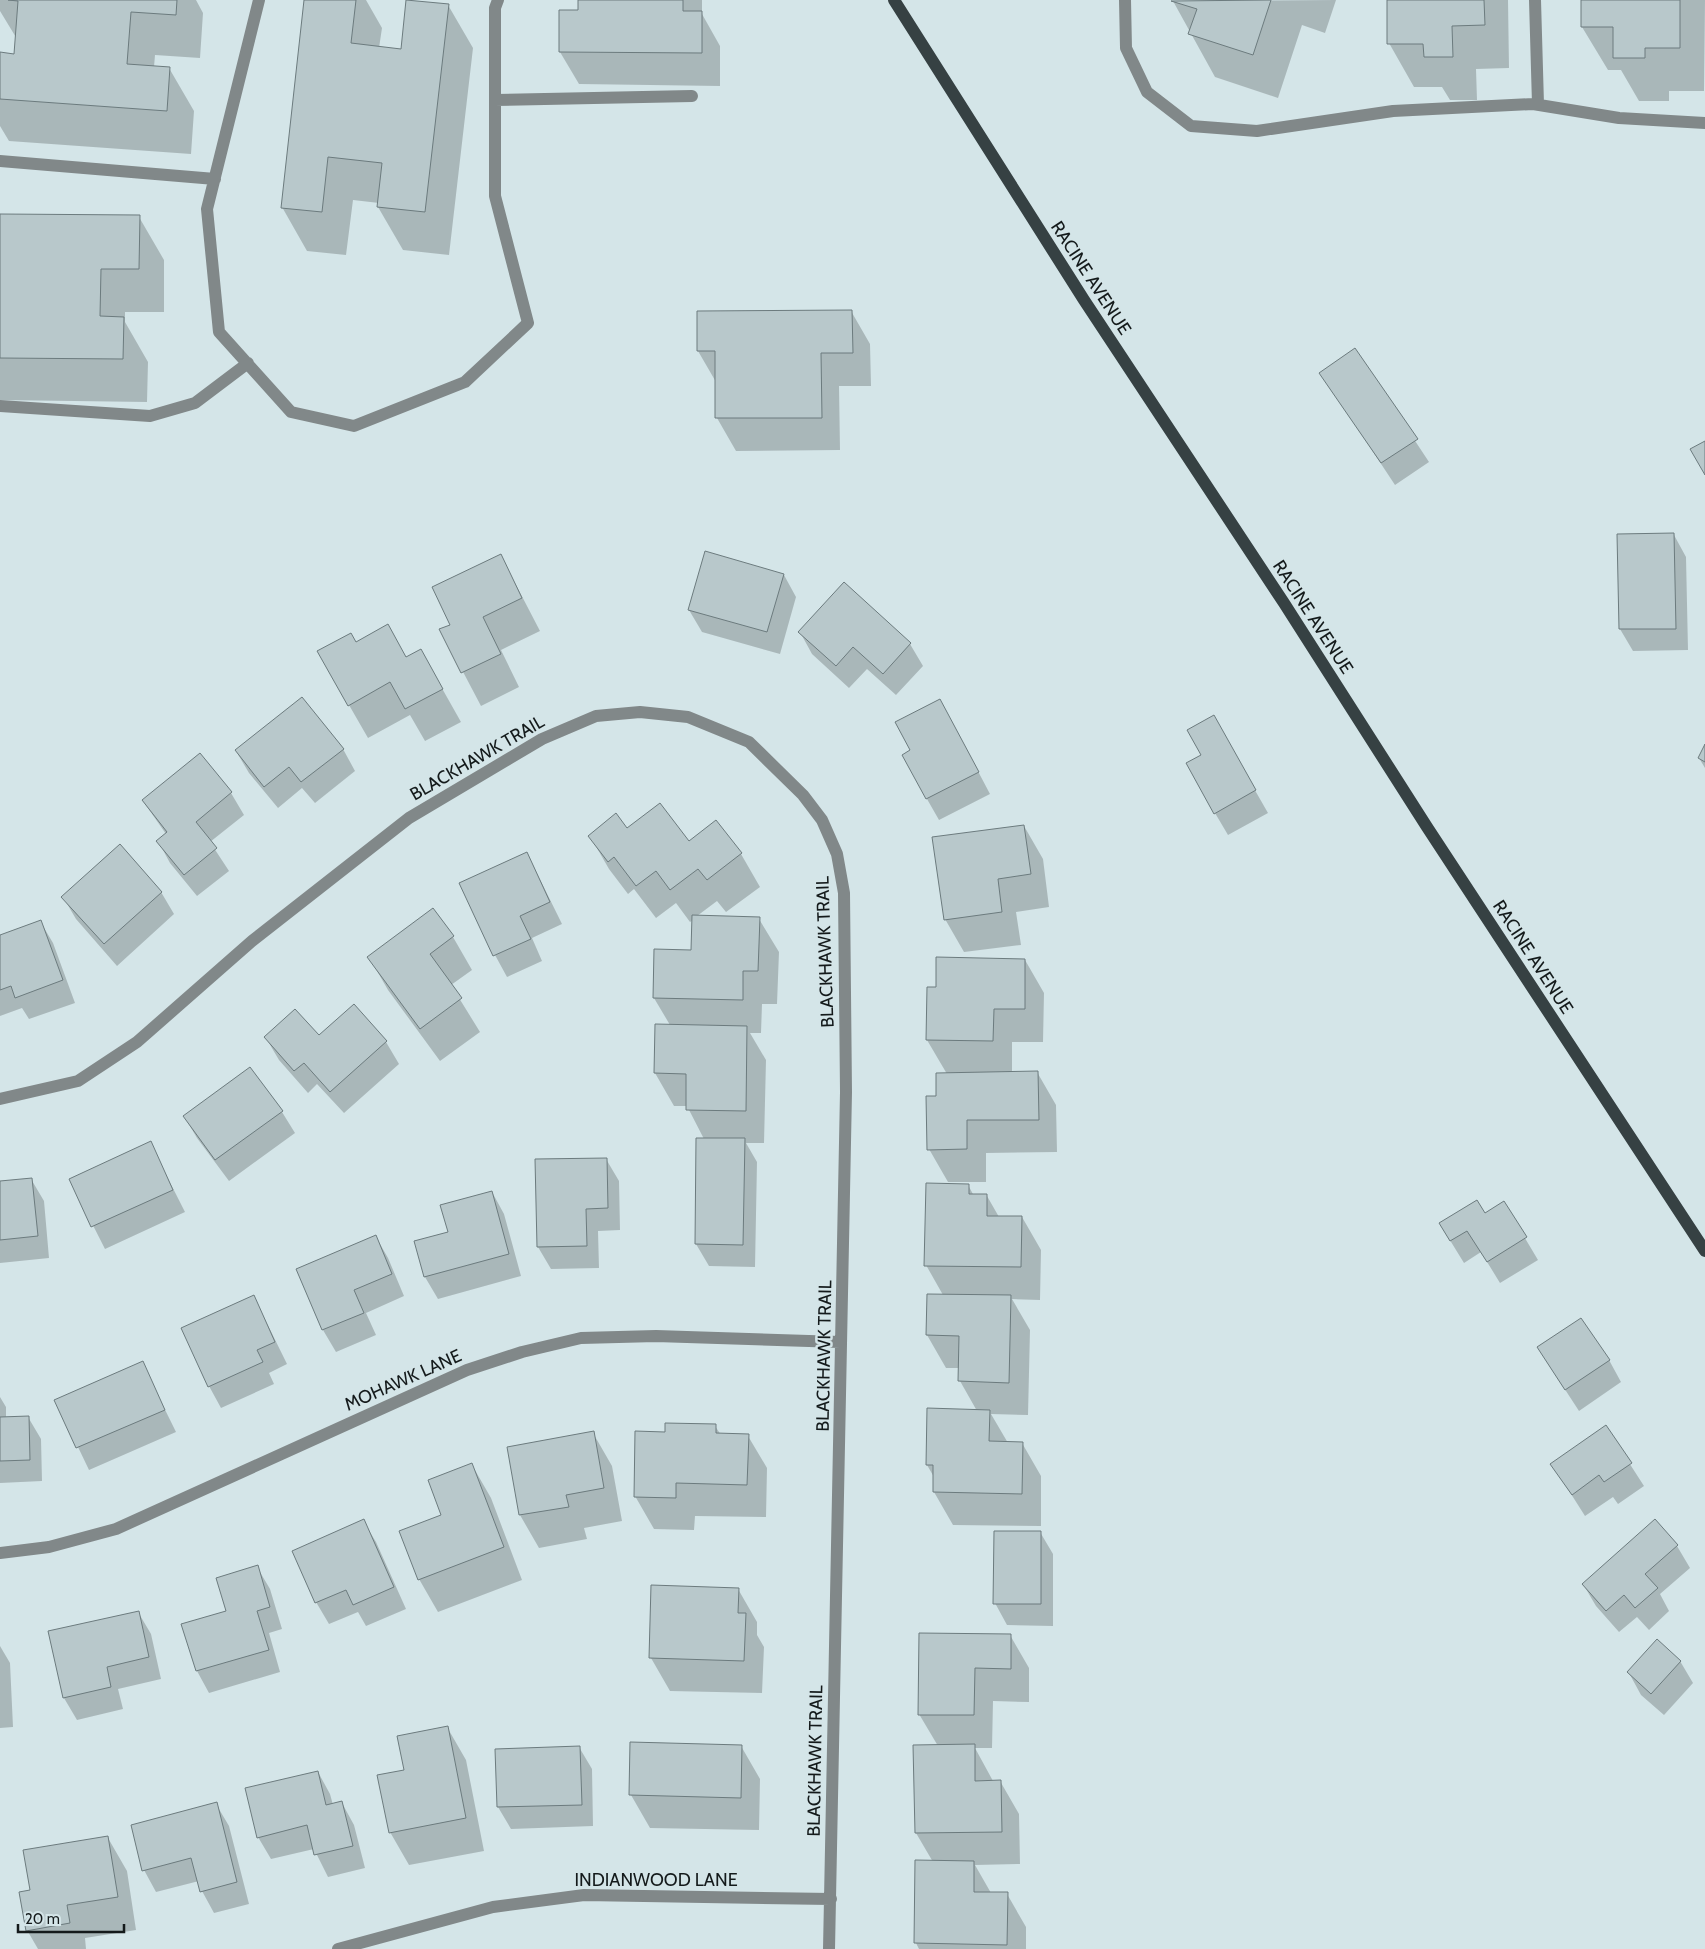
<svg xmlns="http://www.w3.org/2000/svg" width="1705" height="1949" viewBox="0 0 1705 1949" font-family="Cabin,sans-serif">
	<rect width="100%" height="100%" fill="#d4e5e8"/>
	<!-- shadow -->
	<path fill="#0003" d="M0,0H196L203,13L200,58L155,55L154,67L169,68L194,111L191,154L9,141L0,126V54L15,55L17,39L0,11Z
		M306,0H366L382,28L379,48L402,50L448,5L473,48L449,255L403,250L378,207L379,203L353,200L346,255L307,251L282,207Z
		M579,0H702V14L720,46V86L579,84L560,52L579,11Z
		M1336,0L1325,33L1302,25L1278,98L1215,77L1173,1Z
		M1388,0H1508L1509,68L1476,69L1477,100H1450L1442,87H1414L1389,43Z
		M1582,0H1705L1704,91H1669V101H1639L1621,70H1608L1582,27Z
		M0,215L139,217L164,260V312H125V322L148,362L147,402L0,400Z
		M851,311L870,344L871,386H839L840,450L736,451L717,418L716,382L698,351Z
		M1355,350L1429,462L1395,485L1321,373Z
		M1674,535L1686,557L1688,650L1633,651L1620,629Z
		M501,556L540,631L501,650L519,687L481,706L441,630L452,625Z
		M784,575L796,597L780,654L702,632L689,610Z
		M800,632L910,644L923,666L896,695L867,669L849,688L812,654Z
		M356,643L406,658L439,683L461,722L425,741L410,715L368,738L349,705Z
		M1213,717L1268,813L1228,835L1215,813L1202,756Z
		M952,722L990,794L939,820L927,799Z
		M1705,747V768L1699,758Z
		M343,749L355,771L315,803L302,788L278,808L249,773L236,751Z
		M231,793L244,815L210,842L229,871L197,896L170,863L158,841L166,834L143,801Z
		M716,822L741,854L760,887L726,912L717,901L697,916L759,919L779,952L777,1004H762L761,1033H750L766,1060L764,1143H746L757,1162L755,1267L709,1266L696,1244L704,1139L687,1106H674L655,1073L670,1025L654,998L692,951L693,920L690,922L676,903L656,918L634,889L628,894L609,869L590,836L627,830L688,843Z
		M1024,826L1043,859L1049,907L1016,912L1021,945L964,952L945,919Z
		M527,853L562,924L532,938L542,961L507,977L495,955Z
		M161,892L174,914L117,966L76,919L63,897Z
		M40,921L53,943L75,1003L29,1019L22,1008L0,1016V936Z
		M453,937L472,970L451,985L480,1032L440,1061L388,990L369,957Z
		M1025,960L1044,993L1043,1042H1012V1073L1037,1072L1056,1105L1057,1152L986,1153V1182H948L929,1149L938,1097L947,1074L927,1040L937,988Z
		M353,1006L386,1042L399,1064L344,1113L317,1084L308,1093L279,1060L266,1038L319,1037Z
		M282,1112L295,1133L229,1181L197,1138L184,1116Z
		M150,1143L185,1212L105,1249L70,1180Z
		M606,1159L619,1181L620,1230L598,1231L599,1268L551,1269L538,1247Z
		M31,1179L44,1201L49,1258L0,1263V1182Z
		M968,1185L974,1196H987L999,1217H1022L1041,1250L1040,1300L1012,1299L1030,1330L1028,1415L991,1414L1008,1443H1022L1041,1476V1526L953,1525L934,1492V1477L927,1465L928,1410L977,1411L960,1381V1368H946L927,1335L928,1295H943L926,1265Z
		M492,1192L504,1214L521,1276L438,1299L425,1277L416,1242L449,1233Z
		M1504,1203L1538,1260L1500,1283L1481,1252L1464,1263L1440,1224L1484,1214Z
		M376,1237L388,1258L404,1296L366,1313L376,1335L336,1352L323,1330L297,1270Z
		M254,1297L287,1364L269,1373L274,1384L221,1408L209,1386Z
		M1538,1348L1609,1360L1621,1382L1579,1411Z
		M142,1363L176,1432L89,1470L56,1401Z
		M0,1397L6,1407V1418L28,1417L41,1439L42,1481L0,1483Z
		M715,1426L721,1435L748,1436L767,1468L766,1517L695,1516L694,1530L654,1529L635,1496L666,1433Z
		M1606,1427L1644,1486L1618,1504L1613,1497L1585,1516L1552,1464Z
		M593,1433L612,1466L622,1521L584,1528L587,1539L539,1548L520,1515L508,1448Z
		M472,1465L491,1498L522,1580L438,1612L419,1579L443,1516Z
		M363,1521L376,1542L406,1609L366,1626L358,1612L329,1624L316,1602Z
		M1040,1532L1053,1554V1626L1007,1625L995,1603Z
		M1677,1546L1690,1568L1660,1594L1669,1611L1649,1630L1637,1617L1619,1632L1596,1606L1583,1584Z
		M257,1567L270,1589L282,1629L269,1633L280,1672L209,1693L197,1671L227,1612Z
		M738,1589L757,1622V1635L764,1647L762,1693L670,1691L651,1658Z
		M138,1612L151,1634L161,1679L118,1689L123,1709L77,1720L64,1698L49,1632Z
		M1010,1635L1029,1668V1702L993,1701L992,1748H975L993,1781H1000L1019,1814L1020,1864L975,1865L991,1893L1007,1894L1026,1927V1949H919L916,1943L933,1862L916,1833L938,1746L919,1714Z
		M0,1646L10,1663L13,1727L0,1728Z
		M1680,1661L1693,1683L1664,1715L1641,1695L1629,1673Z
		M447,1727L466,1760L484,1851L409,1865L390,1832L406,1771Z
		M741,1746L760,1779L759,1830L650,1828L631,1795Z
		M579,1747L592,1769L593,1826L511,1829L498,1807Z
		M318,1772L330,1794L333,1805L342,1803L354,1825L365,1868L328,1877L314,1849L271,1859L258,1837Z
		M216,1804L229,1826L249,1904L214,1913L202,1891L199,1881L156,1892L144,1870Z
		M108,1838L127,1871L136,1930L85,1938L86,1949H38L27,1930L31,1891Z"/>
	<!-- building -->
	<path fill="#b8c8cb" stroke="#6c7b7e" d="M8,0H177L176,15L131,12L127,64L170,67L167,111L0,99V52L14,54L18,1Z
		M304,0H356L351,43L401,49L406,0L449,4L425,212L377,207L382,163L328,157L322,212L281,208Z
		M578,0H683V11H702V53L559,52V10H578Z
		M1271,0L1253,55L1188,34L1197,9L1171,1Z
		M1387,0H1484L1485,25L1452,26L1453,57H1424L1423,44H1387Z
		M1581,0H1680V48H1645V58H1613V27H1581Z
		M0,214L140,215L139,269H101L100,316L124,317L123,359L0,358Z
		M852,310L853,353H821L822,418H715V351H697V311Z
		M1355,348L1418,439L1381,463L1319,373Z
		M1705,441V475L1690,449Z
		M1674,533L1676,629H1619L1617,534Z
		M705,551L784,574L767,632L688,610Z
		M501,554L522,598L483,617L501,654L461,673L439,629L450,625L432,587Z
		M844,582L911,643L883,674L853,647L836,666L798,632Z
		M388,624L406,657L421,649L443,689L405,709L390,682L348,706L317,651L351,633L356,642Z
		M302,697L344,749L301,782L289,767L264,787L235,750Z
		M940,699L979,772L926,799L902,755L910,750L895,722Z
		M1214,715L1256,790L1214,814L1186,763L1201,755L1187,730Z
		M1705,744V762L1698,758Z
		M200,753L232,792L196,822L217,848L184,875L156,841L167,832L142,800Z
		M660,803L689,841L716,820L742,853L707,880L698,869L670,890L656,871L636,886L614,857L608,862L588,836L616,813L627,828Z
		M1024,825L1031,874L998,879L1002,912L944,920L932,837Z
		M120,844L162,892L104,944L61,897Z
		M527,852L550,902L520,916L531,939L493,956L459,883Z
		M433,908L454,936L430,954L462,998L420,1029L367,957Z
		M692,915L760,917L758,971H743V1000L653,998L654,949L691,950Z
		M41,920L63,980L15,998L11,986L0,990V935Z
		M936,957L1025,959V1009H994L993,1041L926,1040L927,987H936Z
		M354,1004L387,1041L330,1092L304,1063L294,1071L264,1037L295,1009L319,1035Z
		M655,1024L747,1026L746,1111L686,1110V1074L654,1073Z
		M250,1067L283,1111L215,1160L183,1116Z
		M1038,1071L1039,1120H967V1149L927,1150L926,1096H936V1073Z
		M696,1138H745L743,1245L695,1244Z
		M151,1141L173,1190L91,1227L69,1179Z
		M607,1158L608,1208L586,1209L587,1246L537,1247L535,1159Z
		M32,1178L38,1236L0,1240V1181Z
		M926,1183L969,1184V1194H987V1216H1022L1021,1267L924,1266Z
		M492,1191L509,1254L424,1277L414,1241L448,1232L440,1205Z
		M1477,1200L1485,1213L1504,1201L1527,1237L1487,1262L1467,1231L1450,1241L1439,1223Z
		M376,1235L392,1274L354,1290L364,1313L322,1330L296,1269Z
		M927,1294L1011,1295L1009,1383L958,1381L959,1336L926,1335Z
		M254,1295L275,1342L257,1350L263,1362L208,1387L181,1328Z
		M1581,1318L1610,1360L1565,1390L1537,1347Z
		M143,1361L165,1410L76,1448L54,1400Z
		M927,1408L990,1410L989,1441L1023,1442L1022,1494L933,1492V1465H926Z
		M29,1416L30,1460L0,1461V1417Z
		M665,1423L716,1424V1433L749,1434L747,1485L676,1483V1498L634,1497L635,1431L665,1432Z
		M1606,1425L1632,1463L1604,1482L1599,1475L1572,1495L1550,1464Z
		M594,1431L604,1488L566,1495L569,1507L519,1515L507,1447Z
		M472,1463L504,1547L418,1580L399,1531L441,1515L428,1480Z
		M364,1519L394,1587L353,1605L346,1590L315,1603L292,1551Z
		M1655,1519L1678,1545L1645,1574L1658,1588L1635,1608L1624,1595L1606,1611L1582,1584Z
		M994,1531H1041V1604H993Z
		M258,1565L270,1607L257,1611L269,1650L196,1671L181,1624L226,1611L216,1578Z
		M651,1585L739,1588L738,1613H746L744,1661L649,1658Z
		M139,1611L149,1657L107,1667L111,1687L63,1698L48,1631Z
		M919,1633L1011,1634V1669L975,1668L974,1715H918Z
		M1657,1639L1681,1661L1651,1694L1627,1672Z
		M448,1726L466,1818L389,1833L377,1775L404,1770L397,1736Z
		M630,1742L742,1745L741,1798L629,1795Z
		M975,1744V1781L1001,1780L1002,1832L915,1833L913,1745Z
		M580,1746L582,1805L497,1807L495,1749Z
		M318,1771L326,1805L342,1801L353,1846L314,1855L307,1825L257,1838L245,1788Z
		M217,1802L237,1882L200,1892L191,1858L142,1871L131,1825Z
		M108,1836L118,1897L67,1905L70,1923L26,1931L19,1892L30,1890L23,1850Z
		M915,1860L974,1861V1892H1008L1007,1945L914,1943Z"/>
	<g fill="none" stroke-linecap="round" stroke-linejoin="round">
		<!-- minor -->
		<path stroke="#818889" stroke-width="12" d="M259,0L207,209L219,332L291,412L354,426L465,382L528,323L495,196V8L498,0
			M1125,0L1126,48L1147,92L1191,126L1257,131L1393,111L1533,104L1619,118L1705,123
			M1535,0L1538,104
			M495,100L692,96
			M0,161L215,179
			M0,406L150,416L195,403L248,363
			M0,1099L78,1081L137,1042L252,941L409,818L542,739L596,716L640,712L688,717L749,742L803,795L822,820L837,854L844,893L846,1092L829,1949
			M0,1553L49,1547L116,1529L467,1370L522,1352L581,1338L656,1336L840,1342
			M338,1949L493,1907L584,1895L831,1899"/>
		<!-- major -->
		<path stroke="#364143" stroke-width="12" d="M894,0L1084,300L1284,603L1427,827L1705,1251"/>
	</g>
	<g text-anchor="middle" dominant-baseline="central" stroke-width="5" stroke-linejoin="round" paint-order="stroke">
		<!-- street labels -->
		<g font-size="18" fill="#141a1b" stroke="#d4e5e8">
			<text transform="translate(1091 278) rotate(57)">RACINE AVENUE</text>
			<text transform="translate(1313 617) rotate(57)">RACINE AVENUE</text>
			<text transform="translate(477 758) rotate(-30)">BLACKHAWK TRAIL</text>
			<text transform="translate(825 952) rotate(-92)">BLACKHAWK TRAIL</text>
			<text transform="translate(1533 957) rotate(57)">RACINE AVENUE</text>
			<text transform="translate(824 1356) rotate(-89)">BLACKHAWK TRAIL</text>
			<text transform="translate(403 1380) rotate(-24)">MOHAWK LANE</text>
			<text transform="translate(815 1761) rotate(-89)">BLACKHAWK TRAIL</text>
			<text x="656" y="1880">INDIANWOOD LANE</text>
		</g>
	</g>
	<!-- scale -->
	<path d="M18 1924v8h106v-8" fill="none" stroke="#141a1b" stroke-width="2.5"/>
	<text x="25" y="1924" font-size="15" fill="#141a1b" stroke="#d4e5e8" stroke-width="4" paint-order="stroke">20 m</text>
</svg>
